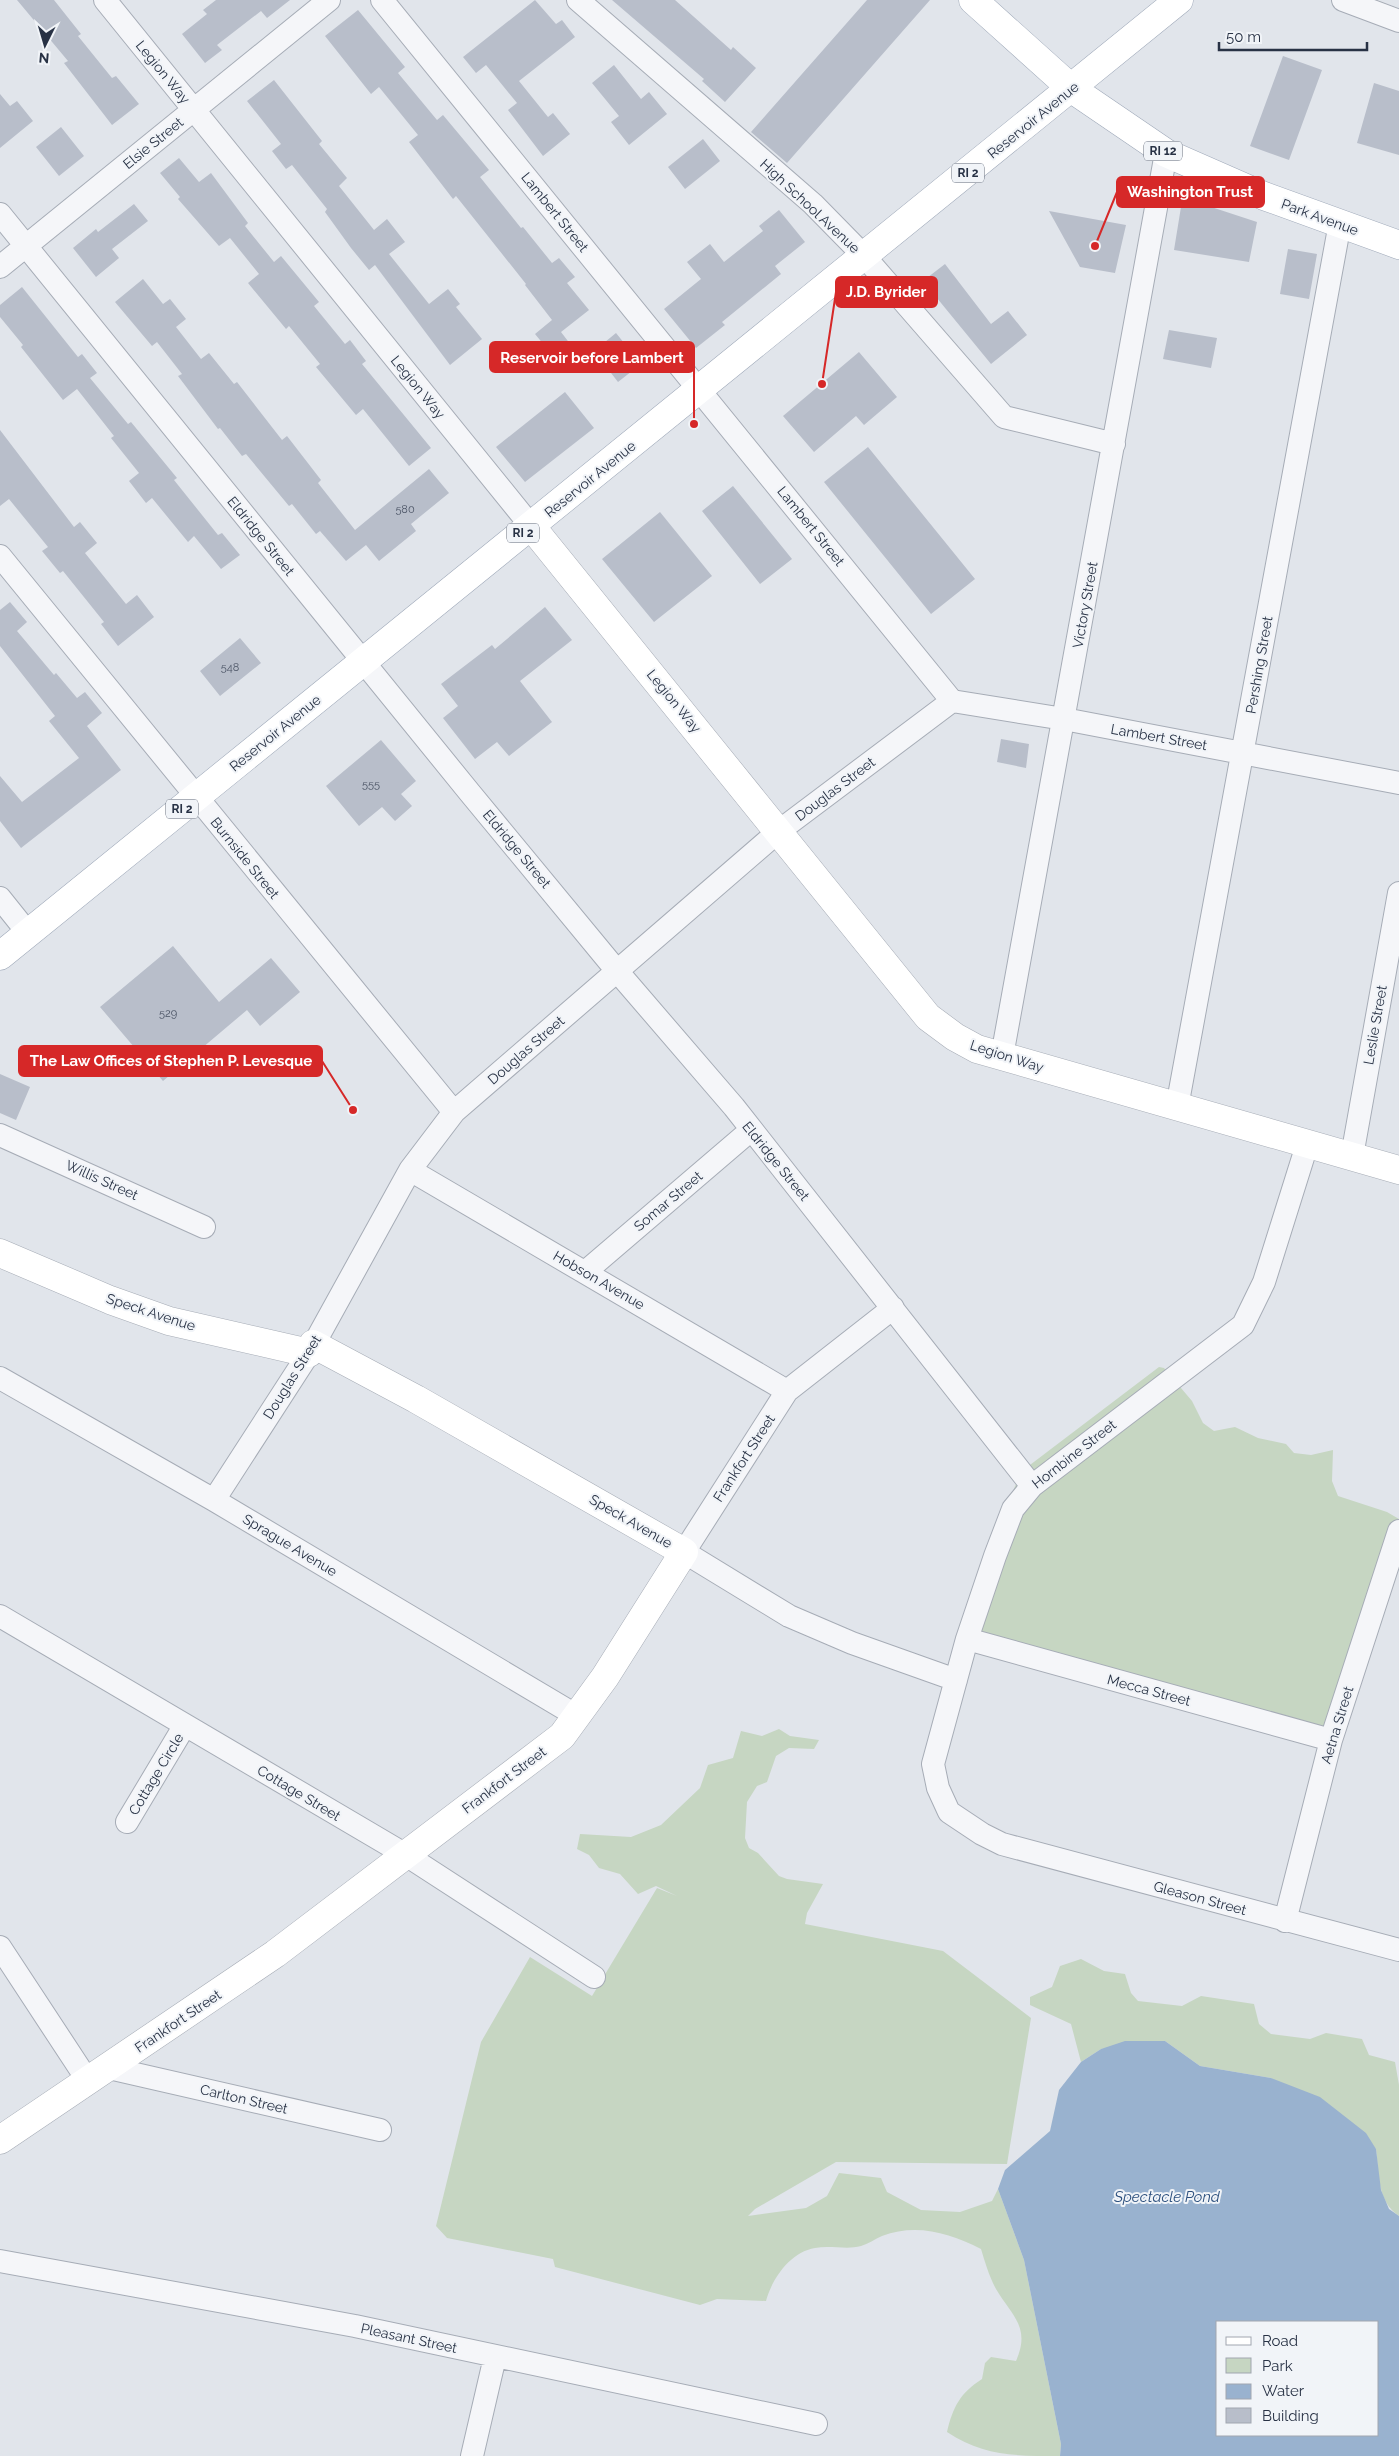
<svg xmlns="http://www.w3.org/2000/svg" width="1399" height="2456" viewBox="0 0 1399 2456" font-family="Raleway,sans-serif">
	<rect width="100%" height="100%" fill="#e1e5eb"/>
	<!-- green -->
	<path fill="#c6d6c2" d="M1159,1367L1164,1368L1192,1401L1203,1423L1214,1431L1235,1427L1258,1438L1286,1444L1294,1453L1311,1455L1333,1450L1332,1481L1338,1496L1387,1512L1399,1519V1527L1335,1733L977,1635L1003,1513L1022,1471Z
		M779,1729L790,1736L819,1740L814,1749L789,1748L776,1756L767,1782L757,1786L747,1802L745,1838L749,1848L758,1853L779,1876L787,1879L823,1884L807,1913L805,1924L943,1951L1031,2018L1007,2164L836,2162L755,2209L748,2216L806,2208L827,2196L839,2173L881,2178L887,2192L921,2210L960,2212L992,2201L998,2189L1024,2260L1061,2444L1060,2456C1015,2456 983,2456 947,2432C953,2407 960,2393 982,2379L985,2363L991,2357L1016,2361C1031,2327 1012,2316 996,2289C989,2276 985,2262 981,2249C950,2233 916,2223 882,2236C875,2239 868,2244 861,2246C847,2250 830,2245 815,2248C790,2252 772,2279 766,2301L717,2299L700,2305L555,2267L553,2259L447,2238L436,2226L481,2042L530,1957L592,1996L657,1888L677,1896L656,1886L638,1894L620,1874L599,1868L589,1855L577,1849L580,1834L631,1837L661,1825L700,1788L708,1765L733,1758L741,1731L762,1736Z
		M1081,1959L1104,1971L1125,1974L1131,1993L1138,2001L1182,2006L1201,1996L1254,2004L1259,2024L1271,2034L1310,2039L1326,2033L1362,2039L1369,2055L1395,2062L1399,2085V2216C1377,2201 1379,2174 1376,2149L1271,2078L1200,2066L1165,2041L1101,2049L1081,2062L1071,2024L1030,2005V1997L1052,1987L1060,1966Z"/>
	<!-- water -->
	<path fill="#99b2cf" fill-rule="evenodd" d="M1125,2041H1165L1200,2066L1271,2078L1320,2097L1366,2133L1376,2149L1381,2190L1389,2209L1399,2216V2456H1060L1061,2444L1024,2260L998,2189L1005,2170L1050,2131L1059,2090L1081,2062L1101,2049ZM1218,2322H1378V2435H1218Z"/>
	<!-- building -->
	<path fill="#b8beca" d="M17,0H54L81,34L78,36L112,78L116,76L139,104L112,125L64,63L68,61Z
		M216,0H290L267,18L261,11L217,45L222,50L205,63L182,34L207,14L203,10Z
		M535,0L556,24L562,20L575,37L519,81L548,117L553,113L570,134L543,156L508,110L517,103L486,65L476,73L463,57Z
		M612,0H675L731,50L733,47L756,68L725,102L702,81L704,79Z
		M867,0H930L787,163L751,132Z
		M358,10L405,67L398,73L437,120L443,115L489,170L480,177L521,228L523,227L552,263L559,258L575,277L567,283L589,310L561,332L574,349L558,362L535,334L552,320L525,285L526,284L456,196L453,199L409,142L418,135L379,87L371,94L325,36Z
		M1283,56L1322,70L1289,160L1250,146Z
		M614,65L641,99L649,92L667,114L629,145L611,122L619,116L592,83Z
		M274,80L322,141L319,144L347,178L339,186L374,230L387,219L405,242L389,254L429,304L448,289L460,304L456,307L482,339L450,365L375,265L369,270L351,248L325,212L327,209L292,165L286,169L272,151L281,144L247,101Z
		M1374,83L1399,91V155L1357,143Z
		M0,94L10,106L17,101L33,121L0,148Z
		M61,127L84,156L59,176L36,147Z
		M703,139L720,161L685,189L668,167Z
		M179,158L199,182L211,173L248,223L245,226L274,262L281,256L319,302L314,306L345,344L350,340L366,361L362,364L431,448L409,466L363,409L356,415L316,367L320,364L289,326L286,329L248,283L259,274L230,238L219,246L178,199L180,197L160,173Z
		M1193,201L1257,222L1249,262L1174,250L1181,207Z
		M134,204L148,221L112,249L119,258L96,277L73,248L96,229L98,232Z
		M779,210L805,242L775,266L781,274L722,322L725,325L696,348L664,309L701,279L687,262L710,244L724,262L763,231L759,226Z
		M1049,211L1126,225L1115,273L1080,267Z
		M1288,249L1317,254L1309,299L1280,294Z
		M945,264L991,324L1008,311L1027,335L991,364L923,281Z
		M143,279L163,304L170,299L186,319L176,327L201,359L209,353L234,384L237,382L282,440L287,436L321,480L318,483L355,530L429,469L449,493L411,524L416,531L379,561L366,545L346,561L320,531L316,534L292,504L289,506L246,454L242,456L220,428L218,429L178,376L182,374L157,342L152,346L115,302Z
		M22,287L78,357L82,354L97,373L90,378L128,424L131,422L177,478L174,480L218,535L222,533L240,555L221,569L194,536L188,542L152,498L146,503L129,481L139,473L111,438L114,436L77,389L63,400L21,347L23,345L0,317V305Z
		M1169,330L1217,338L1211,368L1163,359Z
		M616,333L641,364L618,382L594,351Z
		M859,352L897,397L864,425L856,416L814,452L783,416Z
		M565,392L594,428L525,482L496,447Z
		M0,430L74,527L80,522L97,543L85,553L126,604L137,595L154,617L118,646L101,624L104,622L63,571L60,573L42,551L48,547L9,499L0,506Z
		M868,447L975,579L931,614L824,482Z
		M733,486L792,559L760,584L702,511Z
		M660,512L712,576L654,622L602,559Z
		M10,602L27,622L17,631L54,675L56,673L77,698L85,692L102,713L87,726L121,770L21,848L0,821V776L22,802L79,758L49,721L55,716L0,646V610Z
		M545,607L572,640L520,681L552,722L509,756L497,742L475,759L443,718L458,706L441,684L492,645L495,649Z
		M240,638L261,663L220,696L200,671Z
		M1001,739L1029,744L1026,768L997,762Z
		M381,740L416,781L401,794L412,806L395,821L382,807L359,826L326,786Z
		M173,946L219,1002L271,958L300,992L260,1026L247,1010L163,1081L100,1007Z
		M0,1074L30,1087L16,1120L0,1113Z"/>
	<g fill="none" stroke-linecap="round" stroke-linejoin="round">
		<!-- street casing -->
		<g stroke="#a6acb6" stroke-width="24">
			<path id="street" d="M105,0L531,526
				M382,0L952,701L1064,719L1399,783
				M578,0L813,204L864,256L1004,417L1114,444
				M1343,0L1399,21
				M0,214L470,793L617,971L734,1107L1032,1486
				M0,267L329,0
				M0,556L454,1112
				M0,898L28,933
				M1002,1056L1166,153
				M1177,1107L1340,223
				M0,1135L204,1227
				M1307,1145L1264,1282L1243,1325L1032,1486L1013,1509L995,1556L967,1639L933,1764L938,1788L949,1812L982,1834L1002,1844L1399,1950
				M1352,1156L1399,893
				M410,1170L787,1391
				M585,1272L751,1130
				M893,1308L787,1391L684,1552L789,1616L852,1643L956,1680
				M0,1378L214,1500L577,1716
				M214,1500L309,1353L410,1170L454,1112L779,831L952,701
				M0,1616L406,1855L594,1977
				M967,1639L1331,1740
				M127,1822L185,1725
				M1285,1921L1331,1740L1399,1531
				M0,1947L88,2081
				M109,2068L380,2130
				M0,2261L355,2326L816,2424
				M472,2456L495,2357"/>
		</g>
		<!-- secondary casing -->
		<g stroke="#a6acb6" stroke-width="29">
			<path id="secondary" d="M531,526L928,1017L955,1037L977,1049L1399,1170
				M0,1253L110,1300L169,1321L309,1353
				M0,2140L275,1954L562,1736L605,1677L684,1552L416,1399L313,1344"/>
		</g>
		<!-- primary casing -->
		<g stroke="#9fa9b9" stroke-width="29">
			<path id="primary" d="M973,0L1072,89L1166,153L1264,196L1399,245
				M0,956L1179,0"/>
		</g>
		<!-- street -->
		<use href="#street" stroke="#f5f6f9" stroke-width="22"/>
		<!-- secondary -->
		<use href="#secondary" stroke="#fff" stroke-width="28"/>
		<!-- primary -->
		<use href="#primary" stroke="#fff" stroke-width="28"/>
	</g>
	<g text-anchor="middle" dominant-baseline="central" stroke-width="4" stroke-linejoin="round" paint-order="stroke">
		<!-- number labels -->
		<g font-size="11" fill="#4c5566">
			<text x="405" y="509">580</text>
			<text x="230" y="667">548</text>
			<text x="371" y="784">555</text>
			<text x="168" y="1013">529</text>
		</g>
		<!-- shield labels -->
		<g fill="#f1f4f8" stroke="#646c7b" stroke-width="1">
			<rect x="1144" y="141.5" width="38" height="19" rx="4"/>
			<rect x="952" y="163.5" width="32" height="19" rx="4"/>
			<rect x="507" y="523.5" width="32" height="19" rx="4"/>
			<rect x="166" y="799.5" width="32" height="19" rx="4"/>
		</g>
		<g font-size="12" font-weight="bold" fill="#283245">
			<text x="1163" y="151">RI 12</text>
			<text x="968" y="173">RI 2</text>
			<text x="523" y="533">RI 2</text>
			<text x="182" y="809">RI 2</text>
		</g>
		<!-- street labels -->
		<g font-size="14" fill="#283245" stroke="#f1f4f8">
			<text transform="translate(163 72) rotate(51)">Legion Way</text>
			<text transform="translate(1033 120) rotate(-39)">Reservoir Avenue</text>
			<text transform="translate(153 143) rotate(-39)">Elsie Street</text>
			<text transform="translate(810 206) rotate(43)">High School Avenue</text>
			<text transform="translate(555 212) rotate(51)">Lambert Street</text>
			<text transform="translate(1320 217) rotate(20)">Park Avenue</text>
			<text transform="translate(418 387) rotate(51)">Legion Way</text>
			<text transform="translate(590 479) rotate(-39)">Reservoir Avenue</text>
			<text transform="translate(811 526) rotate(51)">Lambert Street</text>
			<text transform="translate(261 536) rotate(51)">Eldridge Street</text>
			<text transform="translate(1085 605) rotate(-80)">Victory Street</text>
			<text transform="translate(1259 665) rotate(-80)">Pershing Street</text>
			<text transform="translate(674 701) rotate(51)">Legion Way</text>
			<text transform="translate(275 733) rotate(-39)">Reservoir Avenue</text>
			<text transform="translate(1159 737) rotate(10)">Lambert Street</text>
			<text transform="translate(835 789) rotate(-37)">Douglas Street</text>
			<text transform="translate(517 849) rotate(50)">Eldridge Street</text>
			<text transform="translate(245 858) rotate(51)">Burnside Street</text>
			<text transform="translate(1375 1025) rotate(-80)">Leslie Street</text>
			<text transform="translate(526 1050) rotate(-41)">Douglas Street</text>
			<text transform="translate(1007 1056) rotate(18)">Legion Way</text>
			<text transform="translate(776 1161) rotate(51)">Eldridge Street</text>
			<text transform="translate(102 1180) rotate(24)">Willis Street</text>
			<text transform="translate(668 1201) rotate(-40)">Somar Street</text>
			<text transform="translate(599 1280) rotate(30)">Hobson Avenue</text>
			<text transform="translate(151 1312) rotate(18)">Speck Avenue</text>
			<text transform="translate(292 1377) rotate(-58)">Douglas Street</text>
			<text transform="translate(1074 1454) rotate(-38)">Hornbine Street</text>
			<text transform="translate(744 1458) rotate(-57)">Frankfort Street</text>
			<text transform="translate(631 1521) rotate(30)">Speck Avenue</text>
			<text transform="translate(290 1545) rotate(31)">Sprague Avenue</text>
			<text transform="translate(1149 1690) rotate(15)">Mecca Street</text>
			<text transform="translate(1337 1725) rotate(-73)">Aetna Street</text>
			<text transform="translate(156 1774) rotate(-59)">Cottage Circle</text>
			<text transform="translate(504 1780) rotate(-37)">Frankfort Street</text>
			<text transform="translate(299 1793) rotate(31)">Cottage Street</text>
			<text transform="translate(1200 1898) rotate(15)">Gleason Street</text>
			<text transform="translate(178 2021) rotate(-34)">Frankfort Street</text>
			<text transform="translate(244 2099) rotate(13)">Carlton Street</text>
			<text transform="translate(409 2338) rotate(12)">Pleasant Street</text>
		</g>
		<!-- water labels -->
		<g font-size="15" font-style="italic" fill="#2d507e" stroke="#f1f4f8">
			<text x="1167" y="2197">Spectacle Pond</text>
		</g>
	</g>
	<!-- callouts -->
	<path fill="none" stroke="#d62828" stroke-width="2" d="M1095 246L1117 192M822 384L836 292M694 424L694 357M353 1110L322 1061"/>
	<g fill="#d62828" stroke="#f1f4f8" stroke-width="2">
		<circle cx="1095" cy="246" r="5"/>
		<circle cx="822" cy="384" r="5"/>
		<circle cx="694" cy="424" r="5"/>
		<circle cx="353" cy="1110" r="5"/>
	</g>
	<g fill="#d62828" stroke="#d62828" stroke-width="2">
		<rect x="1117" y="177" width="147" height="30" rx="5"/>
		<rect x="836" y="277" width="101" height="30" rx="5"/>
		<rect x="490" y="342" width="204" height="30" rx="5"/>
		<rect x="19" y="1046" width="303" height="30" rx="5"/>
	</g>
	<g font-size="15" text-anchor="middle" font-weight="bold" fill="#fff">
		<text x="1190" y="197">Washington Trust</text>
		<text x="886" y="297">J.D. Byrider</text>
		<text x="592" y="363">Reservoir before Lambert</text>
		<text x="171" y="1066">The Law Offices of Stephen P. Levesque</text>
	</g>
	<!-- legend -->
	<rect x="1216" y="2321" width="162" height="115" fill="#f1f4f8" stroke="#a1a6b0"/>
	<rect x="1226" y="2337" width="25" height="8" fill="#ffffff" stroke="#a1a6b0"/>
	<text x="1262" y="2346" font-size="15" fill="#283245">Road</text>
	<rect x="1226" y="2358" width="25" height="15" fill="#c6d6c2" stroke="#a1a6b0"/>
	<text x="1262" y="2371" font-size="15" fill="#283245">Park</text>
	<rect x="1226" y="2384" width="25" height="15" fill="#99b2cf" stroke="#a1a6b0"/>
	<text x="1262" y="2396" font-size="15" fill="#283245">Water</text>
	<rect x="1226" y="2408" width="25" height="15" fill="#b8beca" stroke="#a1a6b0"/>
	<text x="1262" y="2421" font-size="15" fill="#283245">Building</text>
	<!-- north arrow -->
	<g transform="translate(45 45) rotate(185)" stroke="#f1f4f8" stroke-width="4" paint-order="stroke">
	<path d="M0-4L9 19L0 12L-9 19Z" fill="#283245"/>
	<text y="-8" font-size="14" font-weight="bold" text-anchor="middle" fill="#283245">N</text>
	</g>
	<!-- scale -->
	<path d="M1219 42v8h148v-8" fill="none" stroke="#283245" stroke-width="2.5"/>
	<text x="1226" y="42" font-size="15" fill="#283245" stroke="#f1f4f8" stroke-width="4" paint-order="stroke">50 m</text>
</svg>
